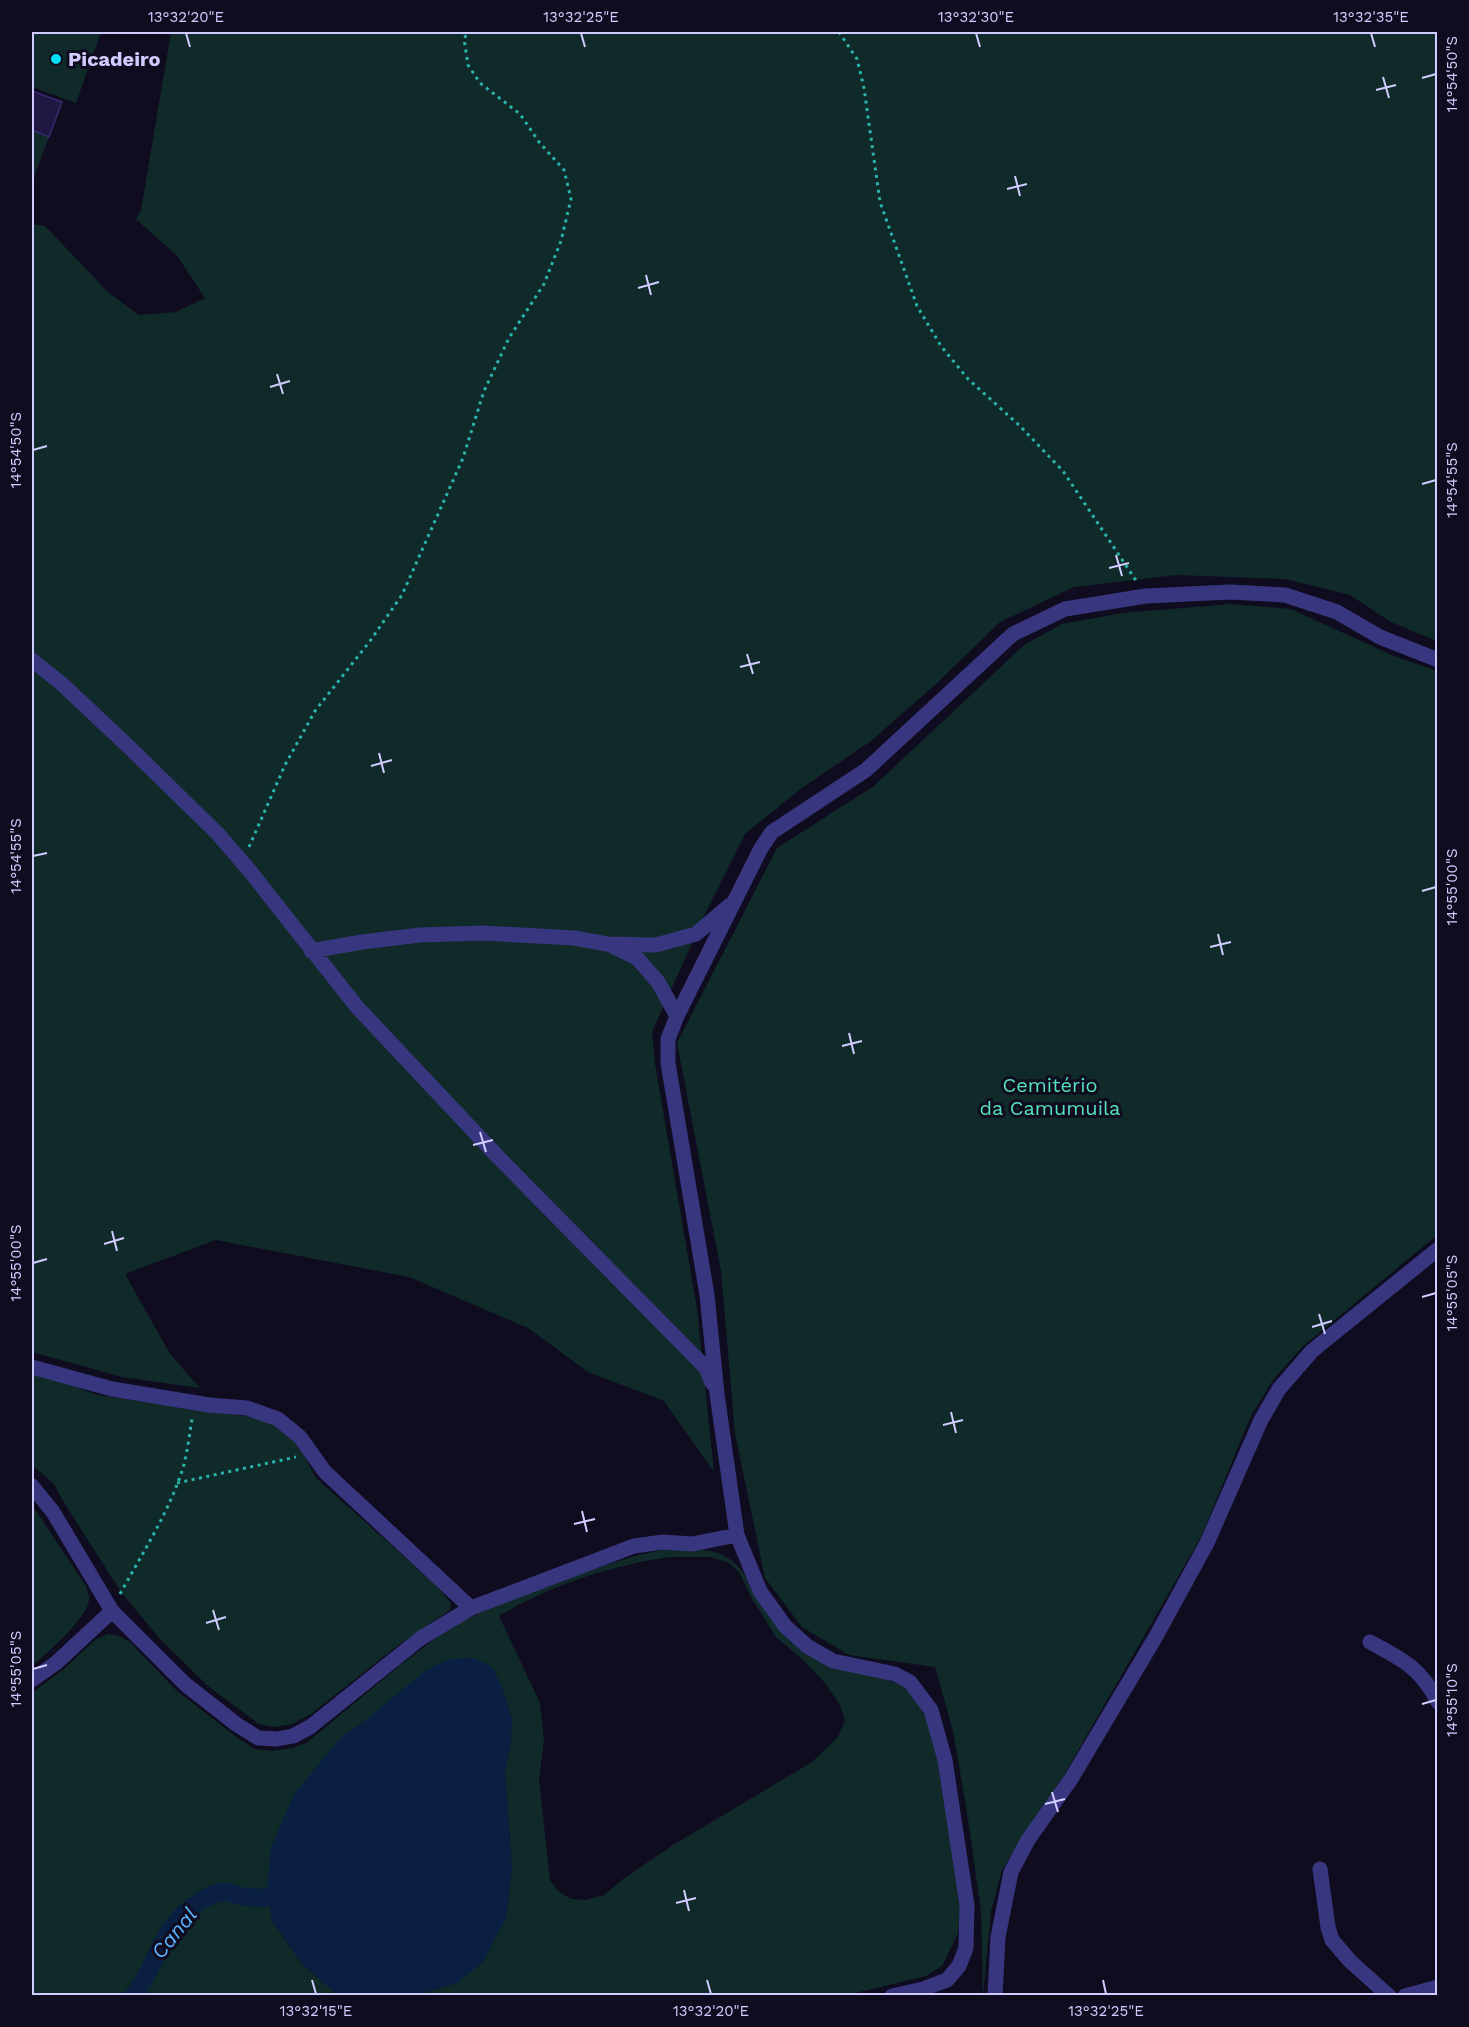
<svg xmlns="http://www.w3.org/2000/svg" width="1469" height="2027" viewBox="0 0 1469 2027" font-family="'Work Sans',sans-serif">
	<rect width="100%" height="100%" fill="#100c20"/>
	<!-- green -->
	<path fill="#0f2a29" fill-rule="evenodd" d="M32,32H101L76,103L32,87Z
		M171,32H1437V641L1391,622L1350,595L1285,579L1176,575L1074,587L1000,622L936,684L871,741L799,790L745,834L706,912L652,1032L655,1064L697,1309L714,1472L664,1401L588,1372L528,1328L409,1277L216,1240L125,1274L170,1354L200,1388L122,1377L32,1352V224L45,226L109,293L139,315L176,312L205,298L178,257L136,219L141,210Z
		M32,130L49,137L32,182Z
		M1231,604L1291,609L1394,656L1437,671V1235L1302,1347L1273,1380L1251,1416L1201,1537L1064,1775L1002,1870L991,1911L983,1995L981,1911L967,1812L953,1731L935,1667L849,1655L802,1627L765,1578L735,1433L721,1271L677,1043L777,848L874,786L1024,645L1062,624L1123,613Z
		M32,1374L69,1384L97,1395L229,1414L257,1418L275,1425L288,1434L299,1446L316,1478L438,1587L451,1603L450,1610L397,1646L311,1714L292,1724L274,1727L259,1724L209,1687L160,1639L121,1592L63,1501L54,1484L32,1465Z
		M32,1505L86,1586C87,1591 90,1596 89,1600C87,1619 46,1654 32,1666Z
		M668,1549C703,1549 728,1546 748,1580L802,1647L903,1686L922,1708L934,1737L942,1771L961,1910L958,1933L942,1966L926,1976L847,1995H416L457,1983L506,1918L512,1869L505,1771L511,1742L512,1719L502,1687L362,1723L342,1736L267,1891L272,1921L303,1965L338,1995H32V1693L64,1669L96,1639L108,1634L117,1635L130,1642L176,1690L239,1739L255,1749L271,1751L293,1748L306,1743L322,1730L404,1662L452,1626L482,1612L569,1577L638,1555ZM671,1557H711L729,1563L739,1572L751,1597L776,1637L802,1659L825,1683L840,1705L845,1721L837,1738L812,1762L673,1845L623,1879L604,1895L585,1900L571,1899L558,1891L550,1880L539,1780L544,1739L540,1703L499,1616C550,1585 612,1565 671,1557Z"/>
	<!-- water -->
	<path fill="#0a1f42" d="M474,1658L492,1667L502,1687L512,1719L511,1742L505,1771L512,1869L506,1918L483,1962L457,1983L416,1995H338L303,1965L272,1921L267,1891L271,1847L294,1794L342,1736L362,1723L426,1670L450,1659Z"/>
	<g fill="none" stroke-linecap="round" stroke-linejoin="round">
		<!-- canal -->
		<path stroke="#0a1f42" stroke-width="18" d="M133,1996C160,1962 159,1927 200,1901C208,1897 216,1891 226,1892C231,1892 235,1895 240,1896C249,1898 259,1897 268,1898"/>
	</g>
	<!-- building -->
	<path fill="#201842" stroke="#37296e" stroke-width="1.5" d="M32,91L62,102L49,137L32,130Z"/>
	<g fill="none" stroke-linecap="round" stroke-linejoin="round">
		<!-- path -->
		<path stroke="#2bb4ab" stroke-width="3" stroke-dasharray="3 4.5" stroke-linecap="butt" d="M839,32L857,59L864,88L880,202L917,306L941,346L968,379L1019,425L1063,471L1137,582
			M249,847L285,765L315,711L370,641L402,595L463,458L484,391L509,338L544,284L561,241L571,199L564,170L539,142L520,114L480,83L468,65L464,39L468,32
			M177,1483L296,1457
			M120,1594C142,1554 166,1517 181,1474C187,1457 189,1437 192,1419"/>
		<!-- minor -->
		<path stroke="#393680" stroke-width="15" d="M32,660L62,684L130,748L218,834L249,870L357,1007L500,1159L706,1368L712,1383
			M614,947L637,958L658,982L677,1016
			M311,951L362,942L420,935L483,933L574,938L607,944L656,945L696,934L730,905
			M32,1367L112,1389L209,1405L247,1408L278,1419L300,1437L325,1472L471,1608
			M32,1486L53,1512L112,1611L185,1684L236,1724L258,1738L277,1739L293,1736L310,1727L421,1638L471,1608L634,1546L663,1542L692,1544L737,1535
			M1370,1642C1403,1660 1420,1667 1438,1702
			M32,1680L56,1663L112,1611
			M1320,1869L1328,1927L1332,1940L1350,1961L1389,1996
			M892,1996L923,1989L947,1980L959,1966L966,1948L967,1905L945,1760L931,1710L910,1682L895,1674L833,1661L807,1646L785,1626L760,1591L737,1535L717,1394L707,1295L668,1063V1039L677,1016L761,848L772,832L866,770L1013,634L1065,609L1146,596L1230,592L1285,595L1337,612L1380,637L1438,660
			M995,1996L998,1937L1011,1872L1028,1840L1071,1779L1155,1638L1207,1543L1261,1420L1279,1389L1312,1351L1438,1249
			M1405,1996L1438,1987"/>
	</g>
	<!-- ticks -->
	<path fill="none" stroke="#d1ccff" stroke-width="2" d="M186,33L190,47M581,33L585,47M976,33L980,47M1371,33L1375,47M1383,77L1389,98M1422,78L1436,74M1376,90L1396,85M1015,176L1020,196M1007,189L1027,184M646,275L651,295M638,288L659,282M277,374L283,394M270,387L290,381M33,450L47,446M1422,484L1436,480M1116,555L1122,576M1109,568L1129,563M747,654L753,674M740,667L760,662M379,753L384,773M371,766L392,760M33,856L47,853M1422,891L1436,887M1218,934L1223,955M1210,947L1231,942M849,1033L854,1054M842,1046L862,1041M480,1132L486,1152M473,1145L493,1140M112,1231L117,1251M104,1244L124,1238M33,1263L47,1259M1422,1297L1436,1293M1319,1314L1325,1334M1312,1327L1332,1321M951,1412L956,1433M943,1425L963,1420M582,1511L587,1532M574,1524L595,1519M213,1610L219,1630M206,1623L226,1617M33,1669L47,1665M1422,1704L1436,1700M1052,1792L1058,1812M1045,1804L1065,1799M684,1890L689,1911M676,1903L696,1898M312,1980L316,1994M707,1980L711,1994M1103,1980L1106,1994"/>
	<!-- markers -->
	<circle fill="#00dff7" stroke="#100c20" stroke-width="2" cx="56" cy="59" r="6"/>
	<g text-anchor="middle" dominant-baseline="central" stroke-width="6" stroke-linejoin="round" paint-order="stroke">
		<!-- poi labels -->
		<g font-size="20" font-weight="bold" fill="#d1ccff" stroke="#100c20" text-anchor="start">
			<text x="68" y="59">Picadeiro</text>
		</g>
		<!-- park labels -->
		<g font-size="20" fill="#55e1be" stroke="#100c20">
			<text x="1050" y="1085">Cemitério<tspan x="1050" dy="23">da Camumuila</tspan></text>
		</g>
		<!-- water labels -->
		<g font-size="21" font-style="italic" fill="#5ab3ff" stroke="#100c20">
			<text transform="translate(174 1933) rotate(-51)">Canal</text>
		</g>
	</g>
	<!-- border -->
	<rect width="1469" height="2027" fill="none" stroke="#100c20" stroke-width="66"/>
	<rect x="33" y="33" width="1403" height="1961" fill="none" stroke="#d1ccff" stroke-width="2"/>
	<g font-size="15" text-anchor="middle" fill="#d1ccff">
		<text x="186" y="22">13°32'20"E</text>
		<text x="581" y="22">13°32'25"E</text>
		<text x="976" y="22">13°32'30"E</text>
		<text x="1371" y="22">13°32'35"E</text>
		<text transform="translate(1452 74) rotate(-90)" y="5">14°54'50"S</text>
		<text transform="translate(16 450) rotate(-90)" y="5">14°54'50"S</text>
		<text transform="translate(1452 480) rotate(-90)" y="5">14°54'55"S</text>
		<text transform="translate(16 856) rotate(-90)" y="5">14°54'55"S</text>
		<text transform="translate(1452 887) rotate(-90)" y="5">14°55'00"S</text>
		<text transform="translate(16 1263) rotate(-90)" y="5">14°55'00"S</text>
		<text transform="translate(1452 1293) rotate(-90)" y="5">14°55'05"S</text>
		<text transform="translate(16 1669) rotate(-90)" y="5">14°55'05"S</text>
		<text transform="translate(1452 1700) rotate(-90)" y="5">14°55'10"S</text>
		<text x="316" y="2016">13°32'15"E</text>
		<text x="711" y="2016">13°32'20"E</text>
		<text x="1106" y="2016">13°32'25"E</text>
	</g>
</svg>
